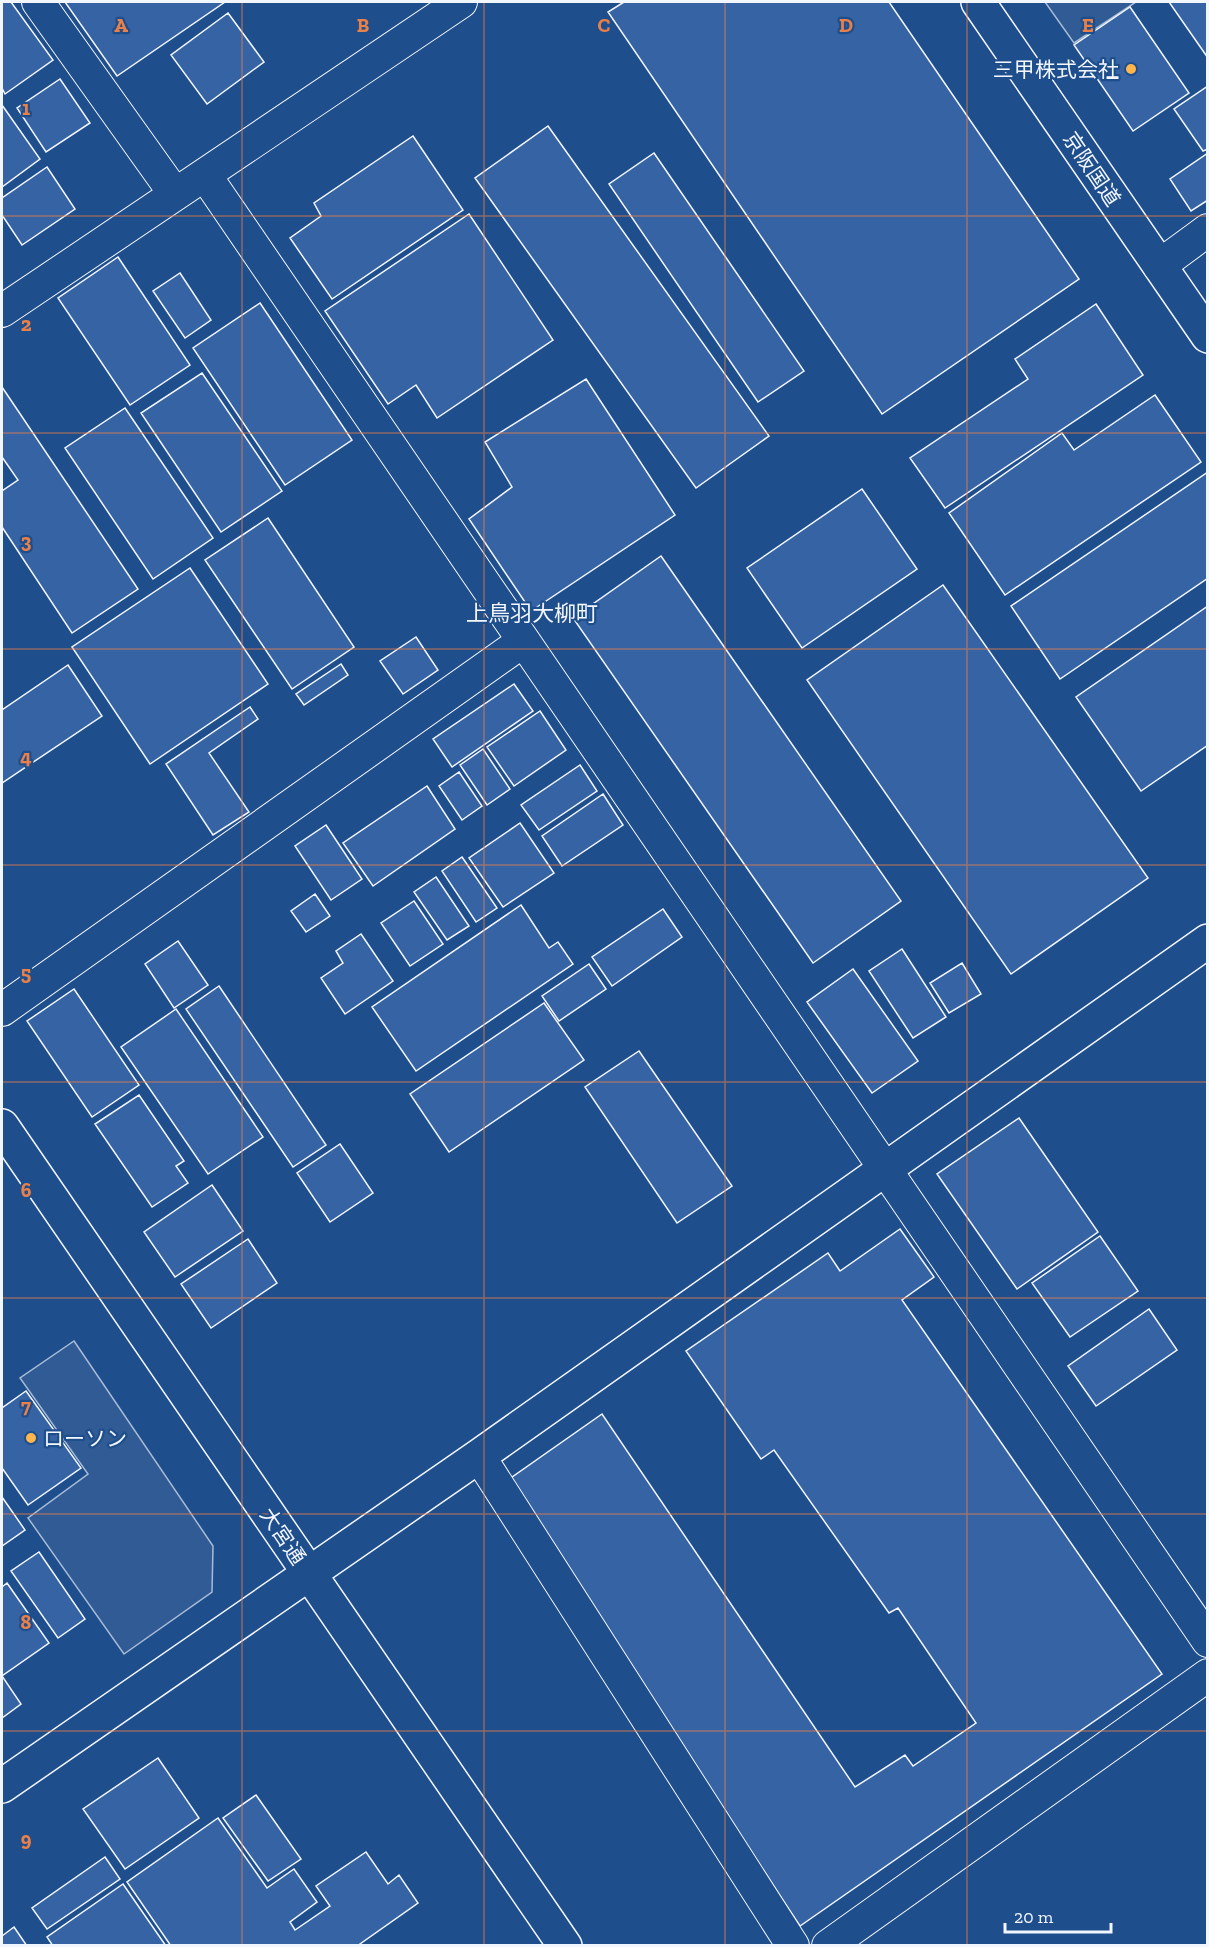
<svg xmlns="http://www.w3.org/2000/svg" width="1209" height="1947" viewBox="0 0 1209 1947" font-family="'Zilla Slab','Noto Sans JP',serif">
	<rect width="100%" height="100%" fill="#1f4e8c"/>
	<!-- built -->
	<path fill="#305b95" stroke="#a8bbd7" stroke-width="1.5" d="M1045,2H1136L1074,43Z
		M74,1341L213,1546L212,1592L124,1654L28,1518L88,1474L20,1378Z"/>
	<!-- building -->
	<path fill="#3563a3" stroke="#f2f6ff" stroke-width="1.5" d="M2,2H11L53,60L5,94L2,88Z
		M65,2H225L117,76Z
		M624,2H889L1079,279L882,414L608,12Z
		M1169,2H1208V58Z
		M1130,7L1189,93L1133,131L1074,45Z
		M228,13L264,62L207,104L171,55Z
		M60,79L90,123L46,152L17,108Z
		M1208,86V149L1203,151L1174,109Z
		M2,105L40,159L2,187Z
		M548,126L769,436L696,488L475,178Z
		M413,136L463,210L332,299L290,238L321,216L314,203Z
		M654,153L804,371L758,402L609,184Z
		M1208,153V200L1191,211L1170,179Z
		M47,167L75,209L22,245L2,215V198Z
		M469,214L553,340L437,418L416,385L388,404L325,311Z
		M118,257L190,365L130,405L58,298Z
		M180,273L211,320L185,338L153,291Z
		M260,303L352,440L285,485L193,348Z
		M1096,304L1143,375L945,508L910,458L1028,379L1015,359Z
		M202,373L282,491L221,532L141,413Z
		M586,379L675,515L531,611L469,519L512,487L485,442Z
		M2,387L138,589L72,633L2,527V491L18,480L2,457Z
		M1155,395L1201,462L1005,595L949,513L1062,433L1074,450Z
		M125,408L213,538L153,579L65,448Z
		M1208,472V578L1060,679L1011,606Z
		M862,489L917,569L802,648L747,568Z
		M268,518L354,647L292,689L205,560Z
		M661,556L901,901L813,963L573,618Z
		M190,568L268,684L150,764L72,647Z
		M943,585L1148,878L1011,974L807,680Z
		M1208,606V745L1141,791L1076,697Z
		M416,637L438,670L403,694L380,661Z
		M341,664L348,675L304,705L296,694Z
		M68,665L102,716L2,783V710Z
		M514,684L533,711L452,767L433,739Z
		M250,707L258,719L209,753L249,812L213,835L166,764Z
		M540,711L566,750L514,786L487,747Z
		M483,749L510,789L487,805L460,765Z
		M580,765L597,791L539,830L521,805Z
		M459,772L482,806L462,820L439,786Z
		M427,786L455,829L373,886L343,843Z
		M603,794L623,825L562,866L542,836Z
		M520,823L554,873L503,907L469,858Z
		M326,825L362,879L331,900L295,846Z
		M462,857L497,908L476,922L442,871Z
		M436,877L469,926L447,940L414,892Z
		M315,894L330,916L306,932L291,911Z
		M414,901L443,944L410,966L381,923Z
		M521,905L549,948L558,942L573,964L416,1071L372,1007Z
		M663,909L682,937L612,986L592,957Z
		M361,934L393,981L345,1014L321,978L343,963L336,951Z
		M178,941L208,985L174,1008L145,964Z
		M902,949L946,1017L913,1038L869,971Z
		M962,963L981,994L949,1013L930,983Z
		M589,964L606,989L559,1021L542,996Z
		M853,969L918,1061L872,1093L807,1002Z
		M219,986L326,1145L293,1167L186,1009Z
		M74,989L139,1085L92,1117L27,1021Z
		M544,1003L584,1060L449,1152L410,1094Z
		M176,1009L263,1137L208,1174L121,1047Z
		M639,1051L732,1186L677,1223L585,1087Z
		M139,1095L184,1161L176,1166L188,1183L152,1207L95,1124Z
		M1019,1118L1098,1232L1017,1289L937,1174Z
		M340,1144L373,1193L330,1222L297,1173Z
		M212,1185L243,1231L175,1277L144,1232Z
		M900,1229L934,1277L902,1300L1162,1674L800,1926L505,1482L602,1414L855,1787L905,1755L913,1766L976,1723L898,1608L889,1613L774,1450L761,1459L686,1351L828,1253L840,1271Z
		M1100,1236L1138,1291L1070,1337L1032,1283Z
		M248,1239L277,1283L211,1328L181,1284Z
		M1149,1309L1177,1350L1096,1406L1068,1366Z
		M26,1391L81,1468L28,1505L2,1468V1408Z
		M2,1497L25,1530L2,1546Z
		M39,1552L85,1619L58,1638L11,1571Z
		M7,1583L49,1643L2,1676L21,1704L2,1718V1587Z
		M158,1758L199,1818L125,1869L83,1809Z
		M256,1795L301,1859L268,1881L223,1818Z
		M218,1818L267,1888L294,1869L317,1902L290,1922L295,1930L330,1906L316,1886L366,1852L388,1884L399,1875L418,1903L357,1946H171L127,1882Z
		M105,1857L120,1879L47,1929L32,1908Z
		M123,1884L166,1946H53L47,1937Z
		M14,1927L27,1946H2V1936Z"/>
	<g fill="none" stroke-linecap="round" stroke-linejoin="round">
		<!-- minor casing -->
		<g stroke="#f2f6ff" stroke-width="34">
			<path id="minor" d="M38,2L175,194
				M205,175L1208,1641
				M1159,266L1208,230
				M2,311L461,2
				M2,1010L522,642
				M479,1456L793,1946
				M828,1946L1208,1675"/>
		</g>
		<!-- tertiary casing -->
		<g stroke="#f2f6ff" stroke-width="36">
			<path id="tertiary" d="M2,1126L565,1946
				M2,1786L479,1456L1208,941"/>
		</g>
		<!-- trunk casing -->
		<g stroke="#f2f6ff" stroke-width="36">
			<path id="trunk" d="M978,2L1208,336"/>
		</g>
		<!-- minor -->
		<use href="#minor" stroke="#1f4e8c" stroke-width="32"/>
		<!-- tertiary -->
		<use href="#tertiary" stroke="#1f4e8c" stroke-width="33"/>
		<!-- trunk -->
		<use href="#trunk" stroke="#1f4e8c" stroke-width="33"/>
	</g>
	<!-- grid -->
	<path fill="none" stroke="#ea8049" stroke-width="1.5" stroke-opacity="0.55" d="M242,2V1946M484,2V1946M725,2V1946M967,2V1946M2,216H1208M2,433H1208M2,649H1208M2,865H1208M2,1082H1208M2,1298H1208M2,1514H1208M2,1731H1208"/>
	<!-- markers -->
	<g fill="#ffb74d" stroke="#1f4e8c" stroke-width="2">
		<circle cx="1131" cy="69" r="6"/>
		<circle cx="31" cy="1438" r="6"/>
	</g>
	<g text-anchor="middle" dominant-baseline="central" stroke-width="4.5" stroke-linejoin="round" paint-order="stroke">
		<!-- poi labels -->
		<g font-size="21" fill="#f2f6ff" stroke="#1f4e8c" text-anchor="end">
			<text x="1119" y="69">三甲株式会社</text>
			<text x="43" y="1438" text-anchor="start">ローソン</text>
		</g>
		<!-- street labels -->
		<g font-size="21" fill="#f2f6ff" stroke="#1f4e8c">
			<text transform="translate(1092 169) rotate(56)">京阪国道</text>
			<text transform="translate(283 1536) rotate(56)">大宮通</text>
		</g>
		<!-- neighbourhood labels -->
		<g font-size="22" fill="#f2f6ff" stroke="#1f4e8c">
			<text x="532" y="613">上鳥羽大柳町</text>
		</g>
	</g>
	<g font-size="20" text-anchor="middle" font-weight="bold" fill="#ea8049" stroke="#1f4e8c" stroke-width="4.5" stroke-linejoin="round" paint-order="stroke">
		<text x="121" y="32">A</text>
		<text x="363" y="32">B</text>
		<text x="604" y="32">C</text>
		<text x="846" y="32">D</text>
		<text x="1088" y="32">E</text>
		<text x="26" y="115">1</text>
		<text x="26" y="331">2</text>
		<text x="26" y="548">3</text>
		<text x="26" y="764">4</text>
		<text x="26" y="980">5</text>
		<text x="26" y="1197">6</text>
		<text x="26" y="1413">7</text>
		<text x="26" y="1629">8</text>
		<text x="26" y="1846">9</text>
	</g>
	<!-- border -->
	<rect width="1209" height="1947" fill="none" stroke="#f2f6ff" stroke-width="6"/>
	<!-- scale -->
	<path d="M1005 1923v9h106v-9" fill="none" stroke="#f2f6ff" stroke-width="3"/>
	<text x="1014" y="1923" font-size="18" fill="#f2f6ff" stroke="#1f4e8c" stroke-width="4.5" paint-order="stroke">20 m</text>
</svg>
